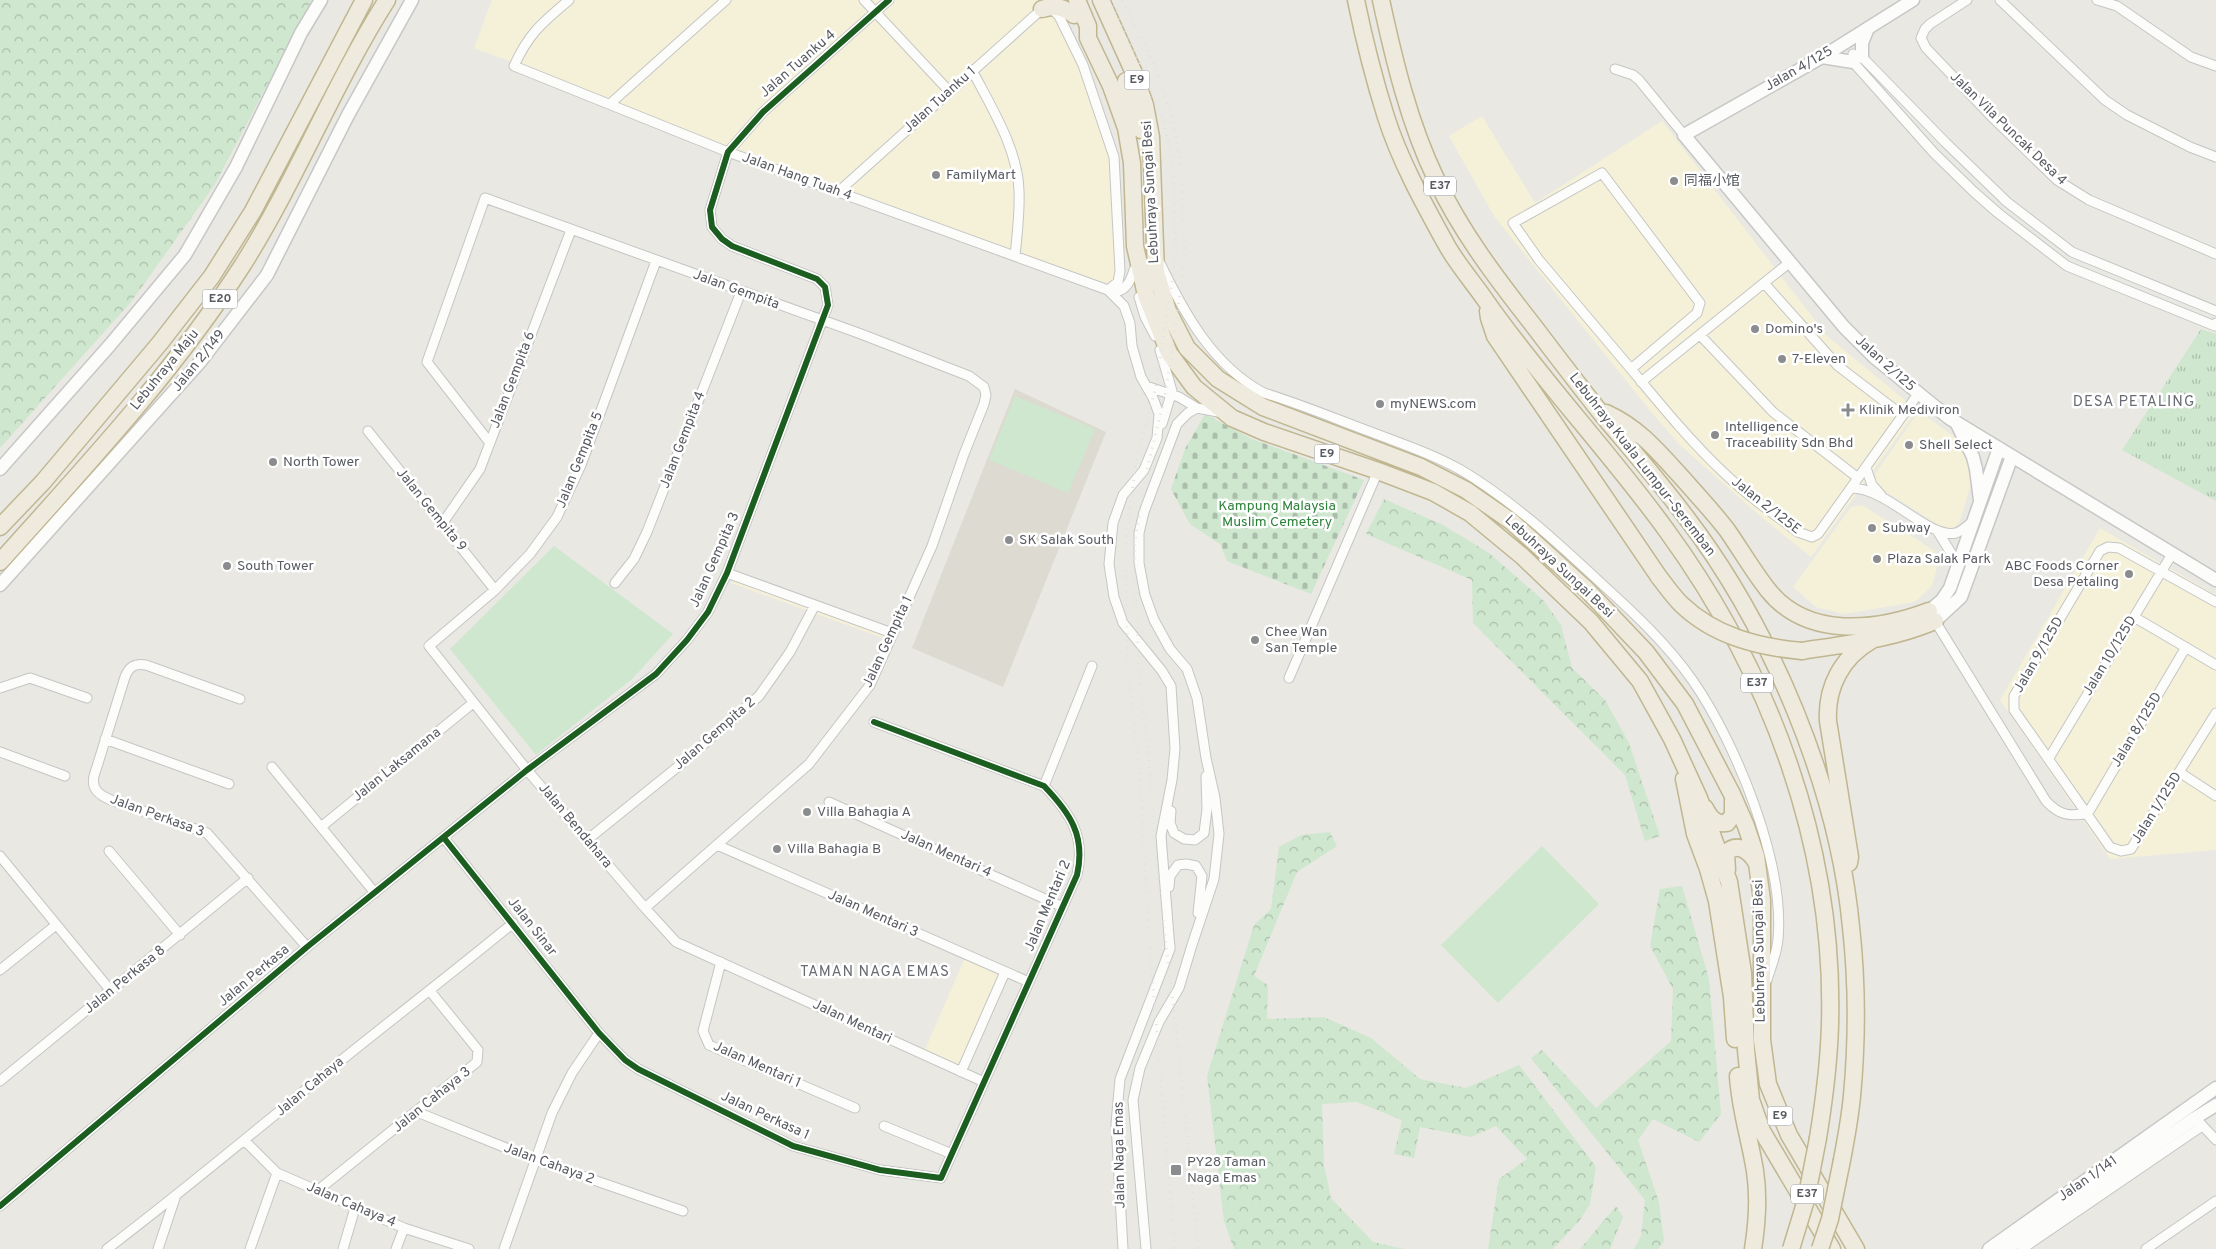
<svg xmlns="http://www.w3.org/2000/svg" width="2216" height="1249" viewBox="0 0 2216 1249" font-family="Overpass,'Noto Sans SC',sans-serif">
	<defs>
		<pattern id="grass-tufts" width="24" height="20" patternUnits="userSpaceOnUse" patternTransform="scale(1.25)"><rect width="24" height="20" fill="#cfe7ce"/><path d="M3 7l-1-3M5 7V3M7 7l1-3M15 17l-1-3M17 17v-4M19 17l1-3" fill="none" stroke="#abbeab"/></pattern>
		<pattern id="forest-crowns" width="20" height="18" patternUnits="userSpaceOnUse" patternTransform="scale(1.25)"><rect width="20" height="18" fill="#cfe7ce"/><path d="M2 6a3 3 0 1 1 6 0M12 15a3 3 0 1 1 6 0" fill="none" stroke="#abbeab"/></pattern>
		<pattern id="cemetery-stones" width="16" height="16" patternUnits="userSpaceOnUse" patternTransform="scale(1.25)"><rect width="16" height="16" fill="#cfe7ce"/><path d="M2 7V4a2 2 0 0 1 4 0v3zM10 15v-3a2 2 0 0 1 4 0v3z" fill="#abbeab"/></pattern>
	</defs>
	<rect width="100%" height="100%" fill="#e9e8e2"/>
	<!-- commercial -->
	<path fill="#f5f1d9" d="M492,0H1047L1081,69L1111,156L1117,270L1115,280L1107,285L816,180L706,139L598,94L474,48Z
		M1482,116L1535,203L1662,121L1827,336L1917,410L1811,557L1752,509L1679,444L1648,408L1494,216L1449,136Z
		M1919,411L1960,441L1974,474L1959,524L1952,528L1945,529L1877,486L1875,474Z
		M1862,505L1935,551L1938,564L1932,586L1915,602L1844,614L1816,607L1793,587L1851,507Z
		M2100,528L2216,595V850L2110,859L2000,700Z
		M735,571L887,626L883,638L731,583Z
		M965,958L1000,973L959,1067L924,1052Z"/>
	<!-- education -->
	<path fill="#dcdad1" d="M1015,389L1106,432L1003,687L912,648Z"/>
	<!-- grass -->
	<path fill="url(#grass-tufts)" d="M2201,329L2216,334V501L2122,450Z"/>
	<!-- forest -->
	<path fill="url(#forest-crowns)" d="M0,0H312L214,186L131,302L0,448Z
		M1384,499L1443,525L1489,553L1544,601L1561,625L1572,668L1605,700L1629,743L1660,836L1645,841L1625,775L1473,623L1472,580L1366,534Z
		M1330,832L1337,846L1297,872L1254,976L1268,985L1267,1019L1324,1017L1371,1038L1420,1079L1466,1088L1519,1065L1596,1167L1590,1204L1580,1220L1553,1249H1488L1499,1179L1527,1159L1496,1126L1471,1137L1420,1127L1414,1158L1394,1154L1402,1120L1357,1102L1322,1104L1324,1165L1331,1198L1373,1242L1404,1249H1234L1224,1221L1207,1076L1254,925L1271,909L1279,847L1301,835Z
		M1682,886L1709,979L1721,1114L1699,1142L1653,1119L1638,1140L1659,1202L1664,1241L1658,1249H1634L1641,1236L1645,1200L1531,1058L1542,1050L1596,1108L1671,1041L1673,989L1650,946L1660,889Z
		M1616,1206L1623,1217L1610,1249H1580Z"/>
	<!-- cemetery -->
	<path fill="url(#cemetery-stones)" d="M1205,414L1252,439L1364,480L1311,594L1227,561L1220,544L1190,524L1171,489L1185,449Z"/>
	<!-- park -->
	<path fill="#cfe7ce" d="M1015,396L1095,429L1068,493L989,460Z
		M554,546L673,634L632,679L536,755L450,649Z
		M1542,846L1599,904L1498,1003L1441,945Z"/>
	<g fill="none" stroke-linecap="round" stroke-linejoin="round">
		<!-- street casing -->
		<g stroke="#c5c6c4" stroke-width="11">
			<path id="street" d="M569,0C542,23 529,33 514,66L728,152L1108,290C1124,295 1130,283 1134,270
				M864,0L949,91
				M1967,0L1930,24L1925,29L1921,38L1926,48L1991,116L2057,180L2089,200L2216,254
				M2000,0L2105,100L2127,115L2190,147L2216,157
				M2097,0L2117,6L2191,57L2216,66
				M1050,7L1059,16L1083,65L1114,157L1120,271L1118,282L1108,290
				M1853,54V62L1934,153L1974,192L1998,213L2067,266L2215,326L2216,323
				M1857,56L1862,57L1945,142L2007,202L2072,252L2216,311
				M1615,69L1633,75L1639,80L1684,135
				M972,70C991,107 1018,149 1019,191C1020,213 1017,235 1015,256
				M611,103L726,0
				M838,192L1042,9
				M656,261L581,465L557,517L530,554L495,590L429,646L527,770L645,908L676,942L984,1082
				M1160,263C1184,313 1213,366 1264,393C1300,404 1336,419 1371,432C1402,444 1433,454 1461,470C1513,501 1559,544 1603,585C1635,614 1668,645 1693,681C1736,743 1785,863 1778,939C1777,953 1771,967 1767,980
				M1764,283L1838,366L1902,415
				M1108,290L1124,306L1130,323L1132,346L1141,377L1153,398L1159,414L1157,438L1144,470L1123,495L1113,523L1109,564L1114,597L1123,623L1162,671L1171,686L1175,749L1172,780L1161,836L1170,949
				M1139,297L1145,317L1155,336
				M1700,335L1773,412L1858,478
				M1160,350L1172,391L1162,424
				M1631,369L1697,313L1700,303L1602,173L1513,223L1539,260L1631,369C1660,404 1690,441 1723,472C1746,494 1772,513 1798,532L1812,537L1818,534L1918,394
				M1641,382L1790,262
				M1146,386L1179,397L1197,408L1218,412
				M368,431L495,590
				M490,443L427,362L485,198L861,334L969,376L984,387L986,395L984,404L964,454L932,546L870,685L809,764L645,908
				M1866,468L1872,485L1881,495
				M1851,488C1888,488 1928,539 1956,533C1962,531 1967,526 1972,522
				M442,524L480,469L571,230
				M1938,532L1953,556
				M727,573L892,633
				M615,583L634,559L647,532L741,292
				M2216,602L2119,548L2108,547L2100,551L2014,696V710L2110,847L2121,851L2131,849L2216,713
				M2134,617L2216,665
				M1935,621L2046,801C2059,815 2069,817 2088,813
				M1289,678L1378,471
				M0,688L30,678L87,698
				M240,699L146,665C134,663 129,667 125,677L94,776C91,789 99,795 111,800L207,833L307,947
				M105,739L229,784
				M0,752L65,776
				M2049,758L2172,554
				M272,767L375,893
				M2179,772L2216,796
				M1044,786L1092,666
				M829,802L1063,907
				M1171,811L1170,823L1174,833L1184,839L1195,840L1204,833L1207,809L1206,776
				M2088,813L2186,647
				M321,827L473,703
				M444,838L599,1033L625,1060L638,1069L793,1146L880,1170L941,1178L1077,875C1086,836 1070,813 1044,786L874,722
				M587,840L680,765L759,696L790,652L815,605
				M717,845L1029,982
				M109,851L180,935
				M0,856L111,991
				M1169,887L1170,876L1178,865L1186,864L1196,866L1202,876L1198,913
				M721,962L703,1031L709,1045L855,1108
				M0,970L56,925
				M961,1072L1005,972
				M0,1081L248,878
				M417,1112L536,1160L683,1211
				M2200,1123L2216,1140
				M884,1126L952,1154
				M245,1141L277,1173L404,1228L469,1249
				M317,1191L477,1062L478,1050L430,991
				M0,1206L307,947L527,770L656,674L687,640L708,612L727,573L828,305L825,287L817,279L732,246L722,239L712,227L710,210L728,152L763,112L889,0
				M107,1249C186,1189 261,1126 338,1063C396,1016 455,971 513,923
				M158,1249L175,1198
				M250,1249L277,1173
				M343,1249L355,1208
				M396,1249L404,1228
				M504,1249L552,1113L572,1073L599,1033
				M1123,1249L1116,1124L1120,1079L1170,949V945
				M1146,1249L1133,1100L1140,1068L1159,1022L1179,988L1192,945L1214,879L1219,834L1215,798L1206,758L1197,698L1187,669L1170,649L1154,620L1145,595L1139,563V533L1144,512L1177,424L1188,413L1197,408
				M2022,1249L2202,1126
				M2146,1249L2216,1201"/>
		</g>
		<!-- secondary casing -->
		<g stroke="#c6c7c6" stroke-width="15">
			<path id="secondary" d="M1913,0L1822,57L1684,135L1844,327L1874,357L1949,418L2216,580
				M1822,57L1853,62
				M1862,57V43L1868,28
				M1956,422L1973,457L1976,469L1980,500
				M0,469L110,345L185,255L236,167L301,33L321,0
				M0,585L200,362L267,275L348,115L412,0
				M1929,611L1942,600L1950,588L1999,448
				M1935,621L1961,597L2012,456
				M1989,1249L2216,1088
				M2006,1249L2195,1118L2216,1105"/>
		</g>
		<!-- highway casing -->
		<g stroke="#c0b690" stroke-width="19">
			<path id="highway" d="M1077,0L1088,26V38L1111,86L1126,128L1132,163L1135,246L1146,295L1169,353L1194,387L1232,418L1264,432L1378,471L1433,492L1470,513L1522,556L1591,622L1640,681L1672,739L1699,798L1729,882L1743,973L1746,1050L1751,1100L1762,1131L1832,1249
				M1101,0L1134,73L1145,105L1151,137L1156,272L1168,311L1187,348L1218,379L1263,407L1421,467L1466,490L1512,522L1587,590L1646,652L1685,704L1732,794L1746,826L1756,856L1762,900V1040L1768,1084L1789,1135L1856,1249
				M1356,0C1364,39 1374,79 1386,117C1400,161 1424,204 1446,244C1457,264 1473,282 1486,301C1542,381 1610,452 1667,531C1771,674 1835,847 1830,1024C1829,1063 1824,1101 1818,1138
				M1381,0C1394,60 1409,123 1436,179C1461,232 1497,279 1533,325C1555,354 1577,383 1600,412C1629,447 1659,481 1686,517C1771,628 1838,788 1851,927C1857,981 1857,1042 1852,1096C1850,1117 1846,1139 1842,1160
				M1042,9C1055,5 1063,7 1074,15
				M1126,81L1141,130
				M1488,311L1489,318L1495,336L1659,577
				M1606,413C1641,429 1660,454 1685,481C1699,497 1714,513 1727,530C1741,550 1753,571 1768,590C1807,639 1876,631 1929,611
				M0,527L43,482L160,343L212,276L253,211L364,0
				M0,562C85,467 173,373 242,266C296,181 333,85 387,0
				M1802,651C1847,644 1893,639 1935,621
				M1684,779L1695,834L1708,869L1717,901L1732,997L1735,1039
				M1705,808C1710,818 1716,825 1727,823L1733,815V799
				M1849,863L1850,857L1828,721C1826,687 1842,657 1872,640
				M1727,870L1726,853C1737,842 1749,850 1756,862
				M1738,1076C1740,1110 1750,1139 1755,1171C1759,1197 1757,1224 1753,1249"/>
		</g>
		<!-- street -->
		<use href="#street" stroke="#fcfcfb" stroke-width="9"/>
		<!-- secondary -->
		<use href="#secondary" stroke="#fcfcfb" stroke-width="12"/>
		<!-- highway -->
		<use href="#highway" stroke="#eeebde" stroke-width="16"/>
		<!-- rail -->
		<path stroke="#e2e2e1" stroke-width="3" stroke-dasharray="1 6" stroke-linecap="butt" d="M1109,0L1139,62L1163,120L1173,166L1176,256L1155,390L1136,462L1125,544L1128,672L1140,781L1150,950L1175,1249
			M1122,0L1152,59L1172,116L1181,167L1185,257L1166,391L1148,465L1134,546L1139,670L1151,780L1155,853L1178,1045L1198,1249"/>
		<!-- highway-bridge casing -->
		<g stroke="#c0b690" stroke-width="19" stroke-linecap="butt">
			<path id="highway-bridge" d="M1659,577C1666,586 1673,596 1681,604C1714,636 1758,647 1802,651
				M1791,1249L1806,1200L1818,1138
				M1820,1249L1830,1219L1842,1160"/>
		</g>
		<!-- highway-bridge -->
		<use href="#highway-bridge" stroke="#eeebde" stroke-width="16"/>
		<!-- cycleway casing -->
		<g stroke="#fff" stroke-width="9">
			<path id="cycleway" d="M444,838L599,1033L625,1060L638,1069L793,1146L880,1170L941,1178L1077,875C1086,836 1070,813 1044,786L874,722
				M0,1206L307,947L527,770L656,674L687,640L708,612L727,573L828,305L825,287L817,279L732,246L722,239L712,227L710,210L728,152L763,112L889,0"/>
		</g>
		<!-- cycleway -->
		<use href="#cycleway" stroke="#1b5e20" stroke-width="6"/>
	</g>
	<!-- markers -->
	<g fill="#8b8c8e" stroke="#fff" stroke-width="2">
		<circle cx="936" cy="175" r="5"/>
		<circle cx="1674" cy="181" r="5"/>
		<circle cx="1755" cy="329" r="5"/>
		<circle cx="1782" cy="359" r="5"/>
		<circle cx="1380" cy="404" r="5"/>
		<path d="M1845.5 402.5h5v5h5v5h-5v5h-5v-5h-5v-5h5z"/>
		<circle cx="1715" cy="435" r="5"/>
		<circle cx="1909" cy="445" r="5"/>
		<circle cx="273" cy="462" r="5"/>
		<circle cx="1872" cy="528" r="5"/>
		<circle cx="1009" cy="540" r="5"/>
		<circle cx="1877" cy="559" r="5"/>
		<circle cx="227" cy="566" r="5"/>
		<circle cx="2129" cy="574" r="5"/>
		<circle cx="1255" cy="640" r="5"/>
		<circle cx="807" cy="812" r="5"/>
		<circle cx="777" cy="849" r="5"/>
		<rect x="1170" y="1164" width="12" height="12" rx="2.5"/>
	</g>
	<g text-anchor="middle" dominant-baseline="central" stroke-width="5" stroke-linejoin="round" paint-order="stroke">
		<!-- shield labels -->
		<g fill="#fff" stroke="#8a8c90" stroke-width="1">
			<rect x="1124.5" y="70.5" width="25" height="19" rx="4"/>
			<rect x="1424" y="176.5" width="32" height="19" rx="4"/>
			<rect x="202.5" y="289.5" width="35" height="19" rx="4"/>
			<rect x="1314.5" y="444.5" width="25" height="19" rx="4"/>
			<rect x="1741" y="673.5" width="32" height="19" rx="4"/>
			<rect x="1767.5" y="1106.5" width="25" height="19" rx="4"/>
			<rect x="1791" y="1184.5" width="32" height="19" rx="4"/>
		</g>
		<g font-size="12" font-weight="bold" fill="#585b61">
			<text x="1137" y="80">E9</text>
			<text x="1440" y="186">E37</text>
			<text x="220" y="299">E20</text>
			<text x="1327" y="454">E9</text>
			<text x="1757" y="683">E37</text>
			<text x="1780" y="1116">E9</text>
			<text x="1807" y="1194">E37</text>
		</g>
		<!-- street labels -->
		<g font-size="14" fill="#585b61" stroke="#fff">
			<text transform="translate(798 64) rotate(-41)">Jalan Tuanku 4</text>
			<text transform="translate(1799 69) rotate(-30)">Jalan 4/125</text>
			<text transform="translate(940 100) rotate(-42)">Jalan Tuanku 1</text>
			<text transform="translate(2008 129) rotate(44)">Jalan Vila Puncak Desa 4</text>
			<text transform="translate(797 177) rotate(20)">Jalan Hang Tuah 4</text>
			<text transform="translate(1151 192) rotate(-93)">Lebuhraya Sungai Besi</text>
			<text transform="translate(736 290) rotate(20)">Jalan Gempita</text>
			<text transform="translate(199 361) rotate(-51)">Jalan 2/149</text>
			<text transform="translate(1885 364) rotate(42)">Jalan 2/125</text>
			<text transform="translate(165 370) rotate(-51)">Lebuhraya Maju</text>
			<text transform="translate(513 380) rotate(-69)">Jalan Gempita 6</text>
			<text transform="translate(683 440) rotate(-69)">Jalan Gempita 4</text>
			<text transform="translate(580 460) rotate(-68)">Jalan Gempita 5</text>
			<text transform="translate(1642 465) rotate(52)">Lebuhraya Kuala Lumpur–Seremban</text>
			<text transform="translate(1766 506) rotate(38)">Jalan 2/125E</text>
			<text transform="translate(431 510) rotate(51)">Jalan Gempita 9</text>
			<text transform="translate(715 560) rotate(-66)">Jalan Gempita 3</text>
			<text transform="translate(1559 567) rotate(43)">Lebuhraya Sungai Besi</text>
			<text transform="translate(888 642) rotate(-65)">Jalan Gempita 1</text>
			<text transform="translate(2039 655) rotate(-60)">Jalan 9/125D</text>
			<text transform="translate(2110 656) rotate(-59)">Jalan 10/125D</text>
			<text transform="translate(2137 730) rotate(-59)">Jalan 8/125D</text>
			<text transform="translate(715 734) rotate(-41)">Jalan Gempita 2</text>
			<text transform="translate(397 765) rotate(-39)">Jalan Laksamana</text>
			<text transform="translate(2157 808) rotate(-58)">Jalan 1/125D</text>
			<text transform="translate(157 816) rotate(20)">Jalan Perkasa 3</text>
			<text transform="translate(575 826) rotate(50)">Jalan Bendahara</text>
			<text transform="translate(946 854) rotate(24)">Jalan Mentari 4</text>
			<text transform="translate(1048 906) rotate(-67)">Jalan Mentari 2</text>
			<text transform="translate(873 914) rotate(24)">Jalan Mentari 3</text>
			<text transform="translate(532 927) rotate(52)">Jalan Sinar</text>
			<text transform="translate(1760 951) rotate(-91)">Lebuhraya Sungai Besi</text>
			<text transform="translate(254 976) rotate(-40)">Jalan Perkasa</text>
			<text transform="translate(125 980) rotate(-39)">Jalan Perkasa 8</text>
			<text transform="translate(852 1022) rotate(25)">Jalan Mentari</text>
			<text transform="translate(757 1065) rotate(24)">Jalan Mentari 1</text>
			<text transform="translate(310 1087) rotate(-40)">Jalan Cahaya</text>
			<text transform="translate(432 1100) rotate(-39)">Jalan Cahaya 3</text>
			<text transform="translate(765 1116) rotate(25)">Jalan Perkasa 1</text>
			<text transform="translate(1120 1155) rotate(-91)">Jalan Naga Emas</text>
			<text transform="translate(549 1164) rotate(20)">Jalan Cahaya 2</text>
			<text transform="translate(2088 1179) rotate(-35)">Jalan 1/141</text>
			<text transform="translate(351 1205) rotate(23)">Jalan Cahaya 4</text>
		</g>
		<!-- poi labels -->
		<g font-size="14" fill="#585b61" stroke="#fff" text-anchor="start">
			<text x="946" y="175">FamilyMart</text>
			<text x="1684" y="181">同福小馆</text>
			<text x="1765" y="329">Domino's</text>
			<text x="1792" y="359">7-Eleven</text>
			<text x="1390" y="404">myNEWS.com</text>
			<text x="1859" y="410">Klinik Mediviron</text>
			<text x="1725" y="427">Intelligence<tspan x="1725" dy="16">Traceability Sdn Bhd</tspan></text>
			<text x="1919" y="445">Shell Select</text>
			<text x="283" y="462">North Tower</text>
			<text x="1882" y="528">Subway</text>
			<text x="1019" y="540">SK Salak South</text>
			<text x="1887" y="559">Plaza Salak Park</text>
			<text x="237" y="566">South Tower</text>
			<text x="2119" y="566" text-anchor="end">ABC Foods Corner<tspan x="2119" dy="16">Desa Petaling</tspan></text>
			<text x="1265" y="632">Chee Wan<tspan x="1265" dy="16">San Temple</tspan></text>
			<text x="817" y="812">Villa Bahagia A</text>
			<text x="787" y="849">Villa Bahagia B</text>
			<text x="1187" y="1162">PY28 Taman<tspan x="1187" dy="16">Naga Emas</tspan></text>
		</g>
		<!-- park labels -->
		<g font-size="14" fill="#2e833b" stroke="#fff">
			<text x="1277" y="506">Kampung Malaysia<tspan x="1277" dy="16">Muslim Cemetery</tspan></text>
		</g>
		<!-- neighbourhood labels -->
		<g font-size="15" letter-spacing="1" fill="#696d73" stroke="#fff">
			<text x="2134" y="402">DESA PETALING</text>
			<text x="875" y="972">TAMAN NAGA EMAS</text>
		</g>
	</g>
</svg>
